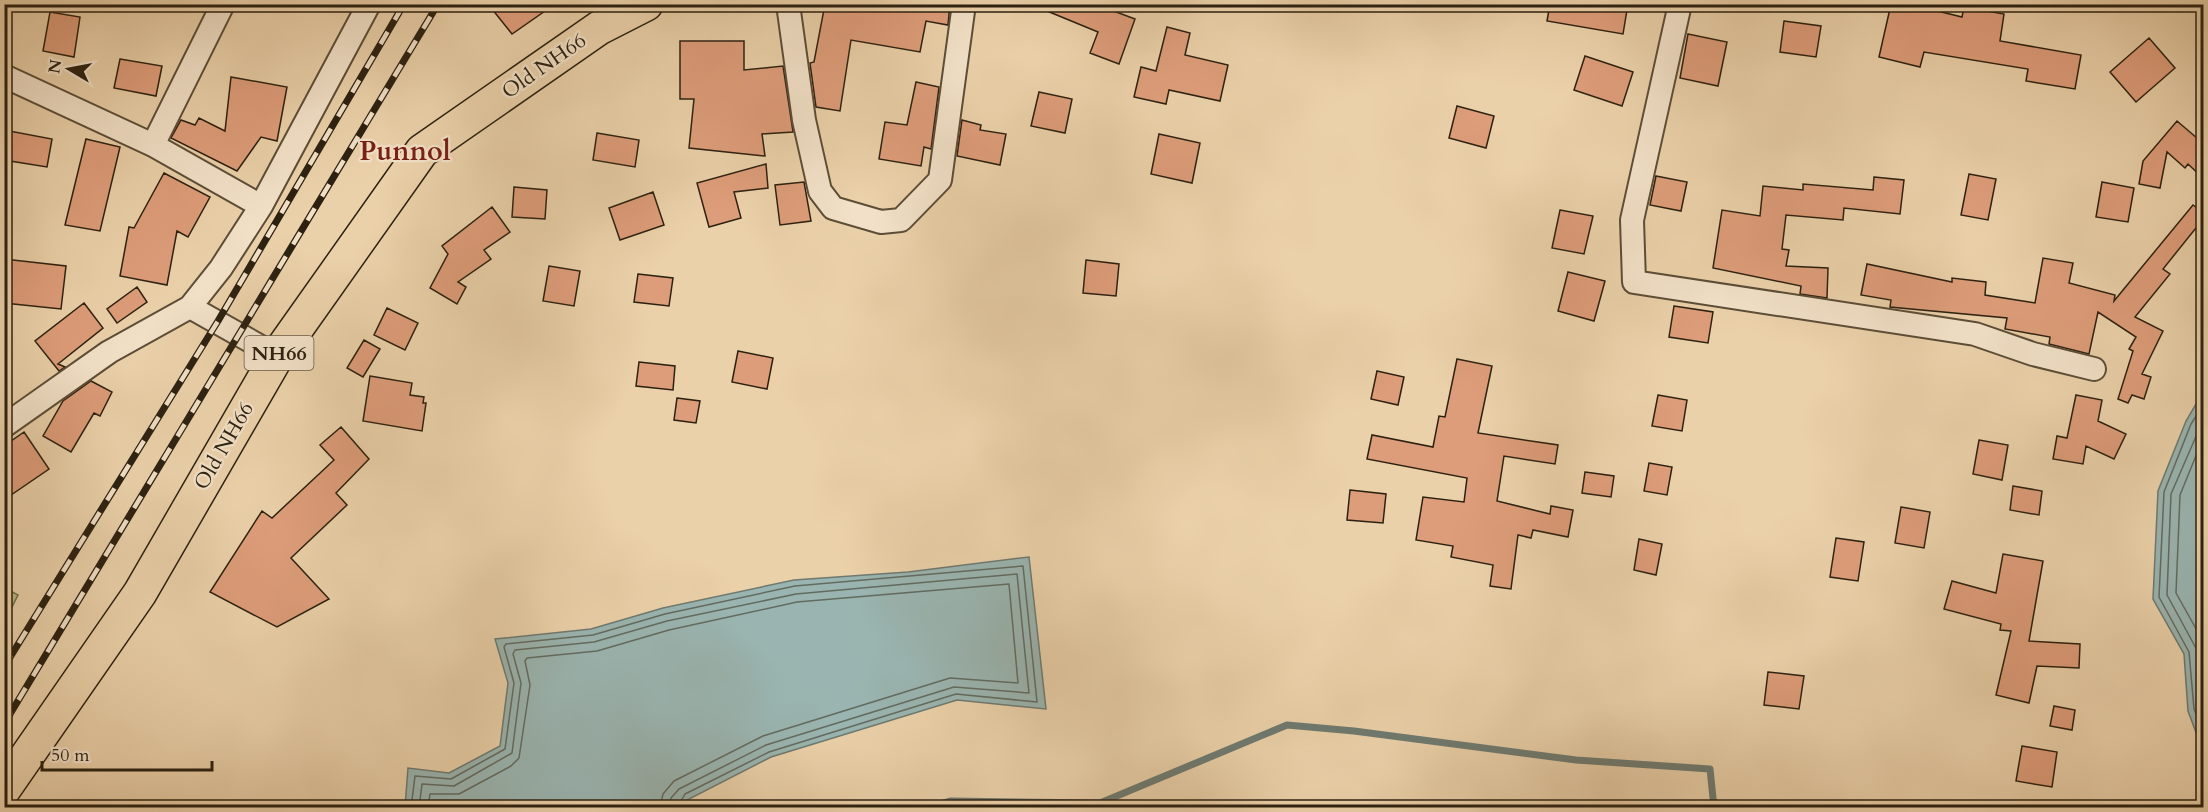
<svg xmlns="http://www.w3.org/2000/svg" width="2208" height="812" viewBox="0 0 2208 812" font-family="Cardo,serif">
	<rect width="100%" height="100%" fill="#ebd1aa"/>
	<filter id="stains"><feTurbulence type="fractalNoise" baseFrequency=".00333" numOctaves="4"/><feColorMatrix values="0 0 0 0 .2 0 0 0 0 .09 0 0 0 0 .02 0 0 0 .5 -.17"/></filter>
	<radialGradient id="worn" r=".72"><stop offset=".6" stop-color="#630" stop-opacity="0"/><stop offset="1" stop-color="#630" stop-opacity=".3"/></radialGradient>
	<!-- green -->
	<path fill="#b8bb88" stroke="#726e4c" stroke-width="1.5" d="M5,588L18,595L5,621Z"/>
	<!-- water -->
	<path fill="#9ab5b1" stroke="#6e7a71" stroke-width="1.5" d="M2203,392H2204L2203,751L2188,711L2184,654L2153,599L2158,491L2186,421Z
		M1029,557L1046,709L957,700L771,757L687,800L681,807H405L408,768L449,773L500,746L508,683L495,639L591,629L663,608L794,580L908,572Z"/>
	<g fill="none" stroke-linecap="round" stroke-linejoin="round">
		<!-- shore -->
		<path stroke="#636b61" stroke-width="1.5" d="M2204,404L2191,424L2164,492L2159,597L2189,652L2194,709L2204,734
			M2204,418L2171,494L2167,595L2197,650L2204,714
			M2204,436L2180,495L2176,593L2204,643
			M411,808L415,776L451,779L505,749L514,683L504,647L506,644L593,635L665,614L795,586L1023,566L1037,702L956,694L769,752L685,794L677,808
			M419,808L422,784L454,786L512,753L521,683L513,654L515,650L594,642L667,621L796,594L1017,574L1029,693L954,687L766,745L679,789L671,798L669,808
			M428,808L430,794H459L511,766L519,758L530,685L525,661L527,658L597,651L669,630L797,602L1009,584L1018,683L950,678L763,736L674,781L663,794L660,808"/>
		<!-- stream -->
		<path stroke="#6e7a71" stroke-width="7" d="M927,808L950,801L1100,803L1287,725L1354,731L1576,760L1710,769L1714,808"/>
	</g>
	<!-- building -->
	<path fill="#de9d7a" stroke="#2c2111" stroke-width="1.5" d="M488,4H555L512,34Z
		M825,4H909L928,8V4H950L948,25L926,21L920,52L851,40L840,111L816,107L810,63L814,62Z
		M1030,4H1095L1135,19L1119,64L1090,53L1098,32Z
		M1550,4H1628L1623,34L1547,21Z
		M1891,4H1909L1962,17L1964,7L2004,14L2000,41L2081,55L2075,89L2026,81L2028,69L1924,52L1920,67L1879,57Z
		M50,12L80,17L74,57L43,51Z
		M1784,21L1821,26L1816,57L1780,52Z
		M1167,27L1190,33L1185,55L1228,65L1220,101L1169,90L1166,104L1134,97L1141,67L1156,71Z
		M1688,34L1727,42L1718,86L1680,78Z
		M2149,38L2175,68L2136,102L2110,72Z
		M680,41H744V70L783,66L793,132L762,134L765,156L689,148L694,99H680Z
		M1585,56L1633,72L1622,106L1574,90Z
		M120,59L162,66L156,96L114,88Z
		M231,77L287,87L277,141L261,137L237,171L171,138L181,120L195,125L199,118L225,131Z
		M916,82L939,87L931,149L924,147L921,166L879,159L885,122L907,125Z
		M1039,92L1072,99L1065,133L1031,126Z
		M1457,106L1494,116L1486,148L1449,138Z
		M962,120L981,125L980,130L1006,134L1000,165L957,156Z
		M2177,121L2204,144V179L2188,164L2185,168L2167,152L2160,188L2139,184L2143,161Z
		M4,130L52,139L47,167L4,160Z
		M597,133L639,140L635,167L593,160Z
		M1159,134L1200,143L1192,183L1151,174Z
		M86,139L120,147L100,231L65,225Z
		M766,164L768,188L734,192L741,218L709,227L697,183Z
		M164,173L210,197L188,237L177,231L167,285L120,276L129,227L134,228Z
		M1969,174L1996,179L1988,220L1961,215Z
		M1656,176L1687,182L1681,211L1650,205Z
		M1874,177L1904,180L1900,214L1844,208L1843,220L1786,215L1782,249L1789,250L1786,266L1828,268L1827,298L1800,294L1801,286L1713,268L1722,210L1760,216L1763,186L1803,190V184L1873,190Z
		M804,182L811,221L780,225L775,185Z
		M2102,182L2134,188L2128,222L2096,217Z
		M514,187L547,190L545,219L512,217Z
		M653,192L664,225L620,240L609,208Z
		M2193,205L2204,213V218L2163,269L2170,274L2135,317L2163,331L2142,374L2151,377L2144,399L2132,395L2128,403L2118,399L2133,351L2129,349L2136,337L2098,312L2089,354L2049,344L2050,337L2005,329L2007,318L1890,307L1891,300L1861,295L1867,264L1952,282V278L1986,282L1985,295L2035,303L2043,258L2073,263L2069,283L2115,295L2114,301Z
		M492,207L510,232L484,250L491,259L458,282L466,287L457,304L430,288L448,254L442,246Z
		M1560,210L1593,216L1584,254L1552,248Z
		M4,259L66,266L61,309L4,303Z
		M1086,260L1119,264L1116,296L1083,293Z
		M549,266L580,271L574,306L543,301Z
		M1568,272L1605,281L1594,321L1558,311Z
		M638,274L673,278L669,306L634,302Z
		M137,287L147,302L117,323L107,309Z
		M84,303L103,328L58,364L65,367L59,371L35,341Z
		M1674,306L1713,312L1708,343L1669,337Z
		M387,308L418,323L405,350L374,335Z
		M364,340L380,349L363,377L347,368Z
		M738,351L773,358L767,389L732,382Z
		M1457,359L1492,366L1478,433L1558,445L1555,464L1504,456L1497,501L1550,514L1551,506L1573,510L1568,537L1533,530L1531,538L1518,535L1511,589L1490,586L1493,565L1451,557L1453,546L1416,540L1423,497L1464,502L1467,478L1367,459L1372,435L1433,447L1439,416L1445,417Z
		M639,362L675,366L673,390L636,386Z
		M1377,371L1404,377L1398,405L1371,399Z
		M370,376L412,383L410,395L424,397L423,403H426L422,431L363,421Z
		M91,381L112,392L100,416L94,413L71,452L43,436L63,401Z
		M1658,395L1687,400L1682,431L1652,426Z
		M2076,395L2102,400L2098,421L2126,434L2114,459L2086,446L2083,464L2053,459L2057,436L2067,438Z
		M677,398L700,401L696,423L674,420Z
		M341,427L369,459L336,493L347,505L291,558L329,599L277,627L210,592L262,511L272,518L334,460L320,445Z
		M24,432L49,469L11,495L4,486V446Z
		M1979,440L2008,445L2002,480L1973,474Z
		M1649,463L1672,467L1667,495L1644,491Z
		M1585,472L1614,476L1611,497L1582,493Z
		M2013,486L2042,491L2039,515L2010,510Z
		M1350,490L1386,494L1383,523L1347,520Z
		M1901,507L1930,512L1924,548L1895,543Z
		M1836,538L1864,542L1858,581L1830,577Z
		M1639,539L1662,544L1656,575L1634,570Z
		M2003,554L2043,561L2029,641L2080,644L2079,668L2037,666L2029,703L1996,695L2011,631L2000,630L2001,624L1944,609L1952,581L1996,593Z
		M1768,672L1804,676L1799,709L1764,705Z
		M2054,706L2075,710L2072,730L2050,726Z
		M2022,746L2057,752L2052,787L2016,781Z"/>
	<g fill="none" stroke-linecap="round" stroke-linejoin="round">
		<!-- street casing -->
		<g stroke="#5c4d37" stroke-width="26">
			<path id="street" d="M788,4L804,120L820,191L833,208L881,222L901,220L940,180L964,4
				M1680,4L1632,220L1634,282L1975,334L2033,354L2094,369
				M4,76L153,145
				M261,206L369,4
				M190,307L277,356
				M4,426L109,352L190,307L221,268L261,206L153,145L223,4"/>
		</g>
		<!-- primary casing -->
		<g stroke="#2c2111" stroke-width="36">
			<path id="primary" d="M4,789L140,593L277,356L422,151L599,28L646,4"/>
		</g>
		<!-- street -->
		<use href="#street" stroke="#f2e1c8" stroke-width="22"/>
		<!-- primary -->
		<use href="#primary" stroke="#ebd1aa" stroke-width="33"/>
		<!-- rail casing -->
		<g stroke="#2c2111" stroke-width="7">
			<path id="rail" d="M4,667L218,321L404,4
				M4,724L438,4"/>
		</g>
		<!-- rail -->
		<use href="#rail" stroke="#f2e1c8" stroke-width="4.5" stroke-dasharray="14" stroke-linecap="butt"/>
	</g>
	<g text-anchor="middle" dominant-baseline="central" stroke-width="4.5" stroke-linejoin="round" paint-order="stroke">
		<!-- shield labels -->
		<rect fill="#f2e1c8" stroke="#675b48" stroke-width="1.5" x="244.5" y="336" width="69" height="34" rx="4.5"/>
		<g font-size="20" font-weight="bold" fill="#2c2111">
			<text x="279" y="353">NH66</text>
		</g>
		<!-- street labels -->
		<g font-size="21" fill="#2c2111" stroke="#f2e1c8">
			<text transform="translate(544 66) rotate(-35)">Old NH66</text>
			<text transform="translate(224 446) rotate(-60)">Old NH66</text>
		</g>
		<!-- district labels -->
		<g font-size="27" font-weight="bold" fill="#7a1f14" stroke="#f2e1c8">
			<text x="405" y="151">Punnol</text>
		</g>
	</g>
	<!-- margin -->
	<rect width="2208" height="812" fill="none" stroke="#ebd1aa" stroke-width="24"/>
	<rect x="6" y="6" width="2196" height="800" fill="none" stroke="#2c2111" stroke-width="3"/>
	<rect x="12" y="12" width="2184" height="788" fill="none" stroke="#2c2111" stroke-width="1.5"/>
	<!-- north arrow -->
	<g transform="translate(69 69) rotate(280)" stroke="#f2e1c8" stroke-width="4.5" paint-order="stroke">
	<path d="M0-4.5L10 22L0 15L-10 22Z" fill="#2c2111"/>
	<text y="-9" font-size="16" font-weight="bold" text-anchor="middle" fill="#2c2111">N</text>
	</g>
	<!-- scale -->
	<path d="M42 761v9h170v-9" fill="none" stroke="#2c2111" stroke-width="3"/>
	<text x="51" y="761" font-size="18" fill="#2c2111" stroke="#f2e1c8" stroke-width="4.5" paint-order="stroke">50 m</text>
	<rect width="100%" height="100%" filter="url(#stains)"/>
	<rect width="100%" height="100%" fill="url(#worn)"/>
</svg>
